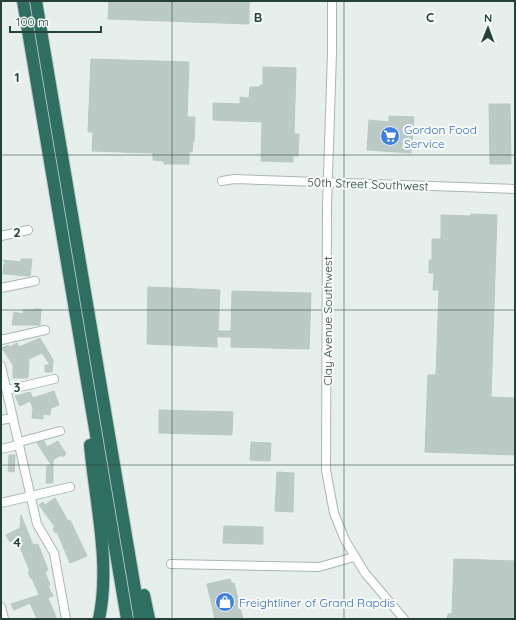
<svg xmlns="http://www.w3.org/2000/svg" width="516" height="620" viewBox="0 0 516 620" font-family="Quicksand,sans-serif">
	<rect width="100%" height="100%" fill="#e6efeb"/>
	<!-- building -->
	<path fill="#bbcac4" stroke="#b8c9c2" d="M109,1H249V24L108,19Z
		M91,59L189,62L187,117H195L194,142H193L192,152H189V164H164V161L153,160V153L92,151L93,132H88Z
		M263,67L296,68L294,134H299L298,156H293V162L261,161L262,122L213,120V103L240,104V97L249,98L250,87H260V85H263Z
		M489,104H510L511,164H490Z
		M389,116L414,117L411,153L367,150L369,120L389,122Z
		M471,214L497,215L491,397L515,398V455L425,452L428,375H436L439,290H433L434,273H429V260H432V239H441V215L471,216Z
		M21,259H32L30,276L3,274L4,264H6L3,260L21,262Z
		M148,287L220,290L218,331H231L232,291L311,293L309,349L231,347V337H217V347L147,344Z
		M34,309H41L40,325H12L14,312L23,314V310H34Z
		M40,338L53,360L52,372H45V365H50L42,353L29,359L28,378H13V365L2,348L8,345L10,347L17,343L19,347Z
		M54,391L59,405L51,408L50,415L43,414V419L32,418L33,408L30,401L20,406L15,396L30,392L33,398Z
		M159,410L233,412L232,435L159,433Z
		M44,441L47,447L58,441L66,454L62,457L61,455L53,460V483H46L47,466H52L37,443Z
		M251,442L271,443L270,461L250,460Z
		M9,455H15L14,472L8,471Z
		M277,472L294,473L293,512L275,511Z
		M55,498L68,521L70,520L87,556L70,563L57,532L55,533L53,528L55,527L39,505L43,502L45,505Z
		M21,515L33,545L38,544L48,570L45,572L50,585L48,586L53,596L48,598L56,617L52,619H37L30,603L14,610L11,604L39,595L32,578L31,579L28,572L30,571L19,545L16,546L13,540L10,542L6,535L20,528Z
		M224,526L263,527V544L223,543Z
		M454,559L515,561V619H447L448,614H452Z
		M230,579L231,583H234L243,619H215L207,584Z"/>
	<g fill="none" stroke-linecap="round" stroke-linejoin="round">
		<!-- minor casing -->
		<g stroke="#a8b8b2" stroke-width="10">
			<path id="minor" d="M332,1V53L327,206L326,470L334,513L345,540L365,573L404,619
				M222,181L234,179L515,189
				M1,236L28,230
				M1,288L35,281
				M1,340L45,330
				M1,366L37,524L54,553L66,619
				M7,390L54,379
				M1,420L12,418
				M1,449L14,446L23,441L60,431
				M1,503L70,487
				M171,564L319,567L354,557
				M1,607L4,619"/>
		</g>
		<!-- highway casing -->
		<g stroke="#c2cac8" stroke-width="14">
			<path id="highway" d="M23,1L127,619
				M36,1L140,619
				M90,445C95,501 111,564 99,619
				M144,595L149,619"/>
		</g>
		<!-- minor -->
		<use href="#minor" stroke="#fff" stroke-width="8"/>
		<!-- highway -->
		<use href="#highway" stroke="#2f6f62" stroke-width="12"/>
	</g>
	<!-- grid -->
	<path fill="none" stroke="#24423a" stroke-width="1" stroke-opacity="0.55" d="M172,1V619M344,1V619M1,155H515M1,310H515M1,465H515"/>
	<!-- icons -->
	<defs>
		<g id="supermarket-disc" transform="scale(1)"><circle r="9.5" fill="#3f7fe0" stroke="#f7fbf9"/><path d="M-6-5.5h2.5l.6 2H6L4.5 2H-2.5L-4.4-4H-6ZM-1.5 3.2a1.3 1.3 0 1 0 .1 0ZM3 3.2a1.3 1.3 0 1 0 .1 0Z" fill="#fff"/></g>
		<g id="shop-disc" transform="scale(1)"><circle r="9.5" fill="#3f7fe0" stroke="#f7fbf9"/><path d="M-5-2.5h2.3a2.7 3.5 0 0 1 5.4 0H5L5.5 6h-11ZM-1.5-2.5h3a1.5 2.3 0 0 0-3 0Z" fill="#fff"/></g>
	</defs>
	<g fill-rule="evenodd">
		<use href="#supermarket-disc" x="390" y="136"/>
		<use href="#shop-disc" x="225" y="602"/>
	</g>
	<g text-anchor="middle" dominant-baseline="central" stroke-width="4" stroke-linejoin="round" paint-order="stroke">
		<!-- shop labels -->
		<g font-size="12" fill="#366cbe" stroke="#f7fbf9" text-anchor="start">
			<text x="404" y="129">Gordon Food<tspan x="404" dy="14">Service</tspan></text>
			<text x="239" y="602">Freightliner of Grand Rapdis</text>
		</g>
		<!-- street labels -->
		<g font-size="12" fill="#24423a" stroke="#f7fbf9">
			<text transform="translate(368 184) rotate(2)">50th Street Southwest</text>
			<text transform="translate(327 321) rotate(-90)">Clay Avenue Southwest</text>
		</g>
	</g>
	<g font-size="13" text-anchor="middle" font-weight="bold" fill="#24423a" stroke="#f7fbf9" stroke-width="4" stroke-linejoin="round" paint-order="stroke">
		<text x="258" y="22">B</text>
		<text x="430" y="22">C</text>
		<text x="17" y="82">1</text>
		<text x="17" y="237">2</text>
		<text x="17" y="392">3</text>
		<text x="17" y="547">4</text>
	</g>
	<!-- border -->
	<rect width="516" height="620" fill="none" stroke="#24423a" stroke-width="4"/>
	<!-- north arrow -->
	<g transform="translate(488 28) rotate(1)" stroke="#f7fbf9" stroke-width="3" paint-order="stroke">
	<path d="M0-3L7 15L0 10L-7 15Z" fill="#24423a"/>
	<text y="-6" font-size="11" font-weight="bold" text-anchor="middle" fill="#24423a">N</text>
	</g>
	<!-- scale -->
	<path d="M10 26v6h91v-6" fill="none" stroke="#24423a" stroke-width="2"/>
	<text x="16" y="26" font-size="12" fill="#24423a" stroke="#f7fbf9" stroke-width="3" paint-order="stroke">100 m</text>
</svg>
